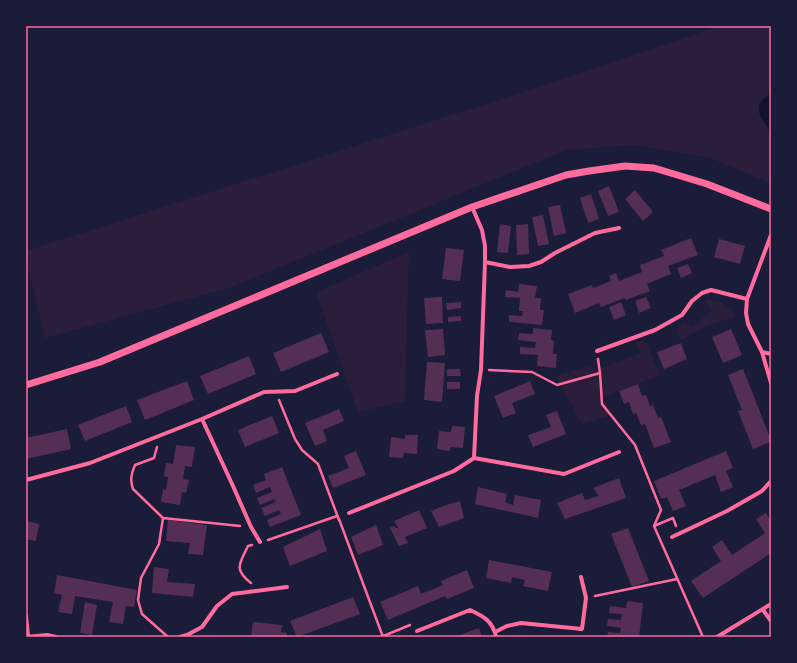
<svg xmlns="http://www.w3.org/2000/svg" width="797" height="663" viewBox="0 0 797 663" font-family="'Alegreya Sans',sans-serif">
	<rect width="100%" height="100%" fill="#1b1b3a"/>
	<!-- green -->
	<path fill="#2a1e3b" d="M719,26H771V183L710,158L636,145L567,150L229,288L45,338L26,261V251L508,97Z
		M409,252L405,401L358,412L316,292Z
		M705,300C722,300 727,304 737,317L708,325L682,340L675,331L684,321L692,327L711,311Z
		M640,341L646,342L660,375L602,397L609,416L582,424L556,376L591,365L593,371L641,353L636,345Z"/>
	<!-- water -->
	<path fill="#12122b" d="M771,94V132C761,119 749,103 771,94Z"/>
	<!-- building -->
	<path fill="#542f53" d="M609,186L619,212L608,216L598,191Z
		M635,190L653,212L643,221L625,199Z
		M591,194L599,219L588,223L580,198Z
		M560,205L566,233L554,236L548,207Z
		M543,215L549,244L538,246L532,217Z
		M500,224L511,226L508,253L497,252Z
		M528,224L529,254L517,255L516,225Z
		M691,238L698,255L668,266L671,274L647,284L650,291L626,300L625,298L601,307L599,303L575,313L568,294L592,285L593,288L611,281L609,276L616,273L619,281L642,272L640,265L664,256L661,250Z
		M719,239L745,246L740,264L714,257Z
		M446,248L464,250L460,281L442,279Z
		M688,264L692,273L681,278L677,268Z
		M519,284L537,286L535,298H541L540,310H544L542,325L509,322V315L522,316L523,311H519L520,298L505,297L506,290L518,292Z
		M442,297L443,323L426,324L424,298Z
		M646,297L651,308L639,313L635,301Z
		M461,302V308L447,310L446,303Z
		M621,302L626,315L614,320L609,307Z
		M461,316V321L448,322V317Z
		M533,328L552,330L551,340L554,341L553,354H557L556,368L537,366L538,355L520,354V347L535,348L536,342L518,340L519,333L533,334Z
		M443,329L445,355L428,357L425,330Z
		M731,329L742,355L723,363L712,337Z
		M321,333L329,352L281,372L273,353Z
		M681,343L687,359L664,369L657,352Z
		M249,356L256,374L208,394L200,376Z
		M427,362L445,363L442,402L424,400Z
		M447,369H460L461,376H447Z
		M743,369L771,440V442L753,449L738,411L742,410L728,375Z
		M187,381L194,400L145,420L137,400Z
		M530,381L535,394L512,403L516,413L503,418L494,396Z
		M447,382H460V389H447Z
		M638,384L642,396L646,395L650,406L653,405L658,418L661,417L671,442L654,448L645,424L641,425L636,413L633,414L629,402L624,404L619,391Z
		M126,406L132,422L85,441L78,425Z
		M339,409L344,421L323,430L327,441L315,446L305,423Z
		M557,411L566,434L533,447L528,435L551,427L546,415Z
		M272,416L279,433L245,447L238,430Z
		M452,426L465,427L463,448L450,447V451L437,449L439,431L451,432Z
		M67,429L71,449L26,459V438Z
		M405,435H418L417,454L404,453L403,458L389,457L391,437L405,439Z
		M176,445L195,447L192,467L185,466L183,479L189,480L186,493L182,492L180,505L161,502L163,489L166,490L168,477L164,476L166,463L173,464Z
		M356,451L366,475L333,488L328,476L349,468L344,456Z
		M726,451L733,468L726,471L733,487L721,492L715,475L679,490L686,506L673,511L667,497L661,499L654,481Z
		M282,467L301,515L270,527L267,520L281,514L279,510L265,516L261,508L276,502L274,499L260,505L257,498L272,492L270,487L256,493L253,485L266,480L264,474Z
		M619,478L626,498L565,519L557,503L582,493L585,500L599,496L593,488Z
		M478,487L507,494L505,502L513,505L515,495L541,500L538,518L475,504Z
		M460,501L464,518L439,527L431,511L446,505Z
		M419,510L427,528L405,537L408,543L399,546L390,528L393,526L399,529L394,521Z
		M766,513L771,521V553L703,598L691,581L721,561L712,547L722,540L732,555L765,533L756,519Z
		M168,520L207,525L203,555L188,554L190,543L166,541Z
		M26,521L39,524L36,541L26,539Z
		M376,525L383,545L358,555L351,537Z
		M628,528L649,581L632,587L611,534Z
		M320,529L327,551L290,566L283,547Z
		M489,560L552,572L548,591L523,586L525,580L512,577L511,583L486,578Z
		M154,567L169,569L167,582L195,584L193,597L152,593Z
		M467,570L474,588L447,599L445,596L388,620L380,602L418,586L421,594L443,585L441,581Z
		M57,575L137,590L134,607L126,606L123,624L109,622L113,602L75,596L72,614L58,612L62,595L54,593Z
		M353,597L360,614L297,637L290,621Z
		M627,601L643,603L639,637H607L608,632L620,633L621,628L607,626L608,619L621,620L622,614L609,613L610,606L626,608Z
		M85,602L97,605L92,635L80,633Z
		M253,622L282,625L281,632L287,633V637H251Z
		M479,628L482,637H455Z"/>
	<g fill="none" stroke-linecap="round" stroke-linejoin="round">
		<!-- path -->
		<path stroke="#ff6b9d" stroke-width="2.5" d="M489,370L532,372L557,385L600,373L598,359
			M600,373L602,404L635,445L661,510L654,526L703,637
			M279,400L295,439L302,450L318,464L339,520
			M157,447L154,458L135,465C131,474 130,480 133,489L163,518L159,544L141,578L138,600L142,614L168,637
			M163,518L240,526
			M339,519L383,637
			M654,526L673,518L676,526
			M268,540L337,516
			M251,583C233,569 240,563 248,546L252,545
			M595,596L677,579
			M381,637L410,625"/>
		<!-- minor -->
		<path stroke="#ff6b9d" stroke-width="4" d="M472,207L482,230L485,246V262L481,370L477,396L474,458L564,474L619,452
			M771,235L747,299L746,313L748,324L762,352L771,383
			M485,262L510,267L529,266L541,262L555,253L595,233L619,228
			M597,351L655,330L682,315L692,301L702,293L711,290L747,299
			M762,352L771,354
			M202,419L264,392L295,391L337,374
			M26,480L90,463L202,419L233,486L251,527L260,542
			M349,513L454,471L474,458
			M672,537L727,511L762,491L771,481
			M763,610L771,621
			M26,616L28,636
			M417,631L470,610C483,616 493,621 496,637
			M495,632L507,626L521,623L582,629L586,598L581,577
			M26,637L47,635L56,637
			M180,637L187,635L202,627L217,606L232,594L287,587
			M717,637L771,604"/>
		<!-- tertiary -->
		<path stroke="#ff6b9d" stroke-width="7" d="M26,385L100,362L472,207L566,175L589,171L625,166L654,168L707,184L771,209"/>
	</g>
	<!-- border -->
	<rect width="797" height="663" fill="none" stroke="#1b1b3a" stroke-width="54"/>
	<rect x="27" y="27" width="743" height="609" fill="none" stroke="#ff6b9d" stroke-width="1.5"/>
</svg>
